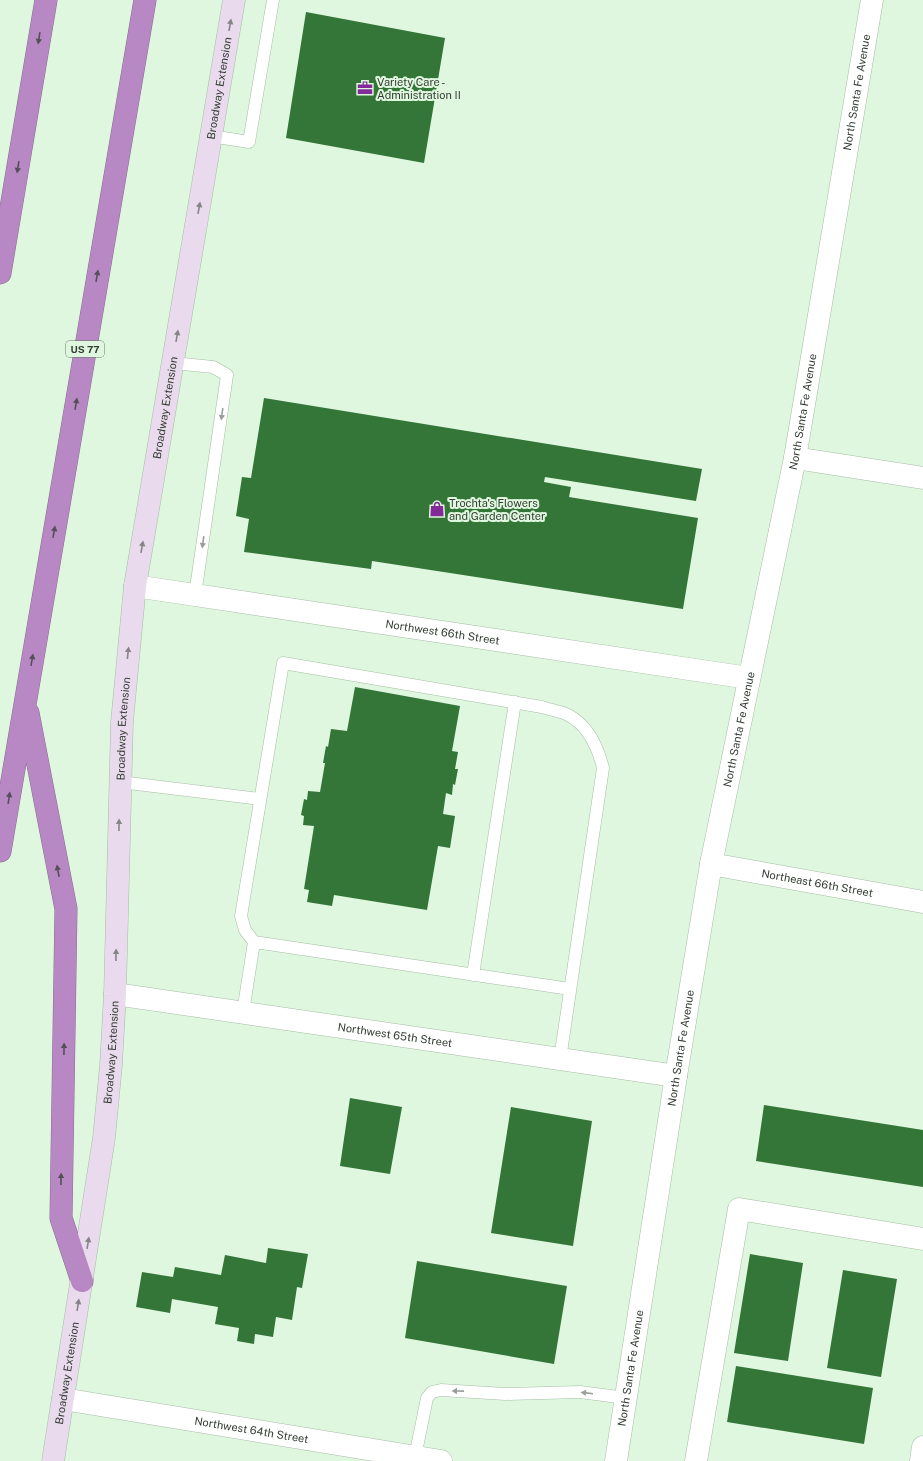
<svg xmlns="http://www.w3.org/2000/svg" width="923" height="1461" viewBox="0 0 923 1461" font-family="'Public Sans',sans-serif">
	<rect width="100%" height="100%" fill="#e0f7df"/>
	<!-- building -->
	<path fill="#347538" d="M306,12L445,38L424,163L286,138Z
		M264,398L702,469L696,501L545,477L544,482L571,487L569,497L698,518L683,609L372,561L371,569L244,552L249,519L236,516L242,477L251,478Z
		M355,687L460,706L452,751L458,752L455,769H458L455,785L453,784L452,795L446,793L443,814L455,816L450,848L438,846L427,910L334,895L332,906L307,902L309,890L304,889L314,826L303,825L304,816L301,815L304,799L307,800L308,791L320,792L325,763H323L326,746L328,747L331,729L347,731Z
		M350,1098L402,1107L390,1174L340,1166Z
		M764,1105L923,1130V1187L756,1161Z
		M511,1107L592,1121L573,1246L491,1233Z
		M268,1248L308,1254L302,1288L297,1287L292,1320L276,1317L273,1337L255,1334L254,1344L237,1341L239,1328L215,1324L218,1307L172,1299L170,1313L136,1307L142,1272L173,1277L175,1267L221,1275L225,1255L266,1263Z
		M750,1254L803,1263L788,1361L734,1353Z
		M417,1261L567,1286L554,1364L405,1338Z
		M843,1270L897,1279L881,1377L827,1368Z
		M736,1366L873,1388L864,1444L727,1422Z"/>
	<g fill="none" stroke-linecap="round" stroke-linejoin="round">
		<!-- lane casing -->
		<g stroke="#a5bca5" stroke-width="13">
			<path id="lane" d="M211,136L249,142L273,0
				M173,363L213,367L227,375L195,595
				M120,782L260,799
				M473,975L515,702
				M243,1012L254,942
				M560,1059L603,768C598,748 588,725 568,715C561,711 550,710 542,707L283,663L241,916L245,930L254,942L570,989
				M415,1457L427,1398L432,1392L441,1390L505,1394L580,1392L626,1398"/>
		</g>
		<!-- street casing -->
		<g stroke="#a5bca5" stroke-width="23">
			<g id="street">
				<path d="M795,458L923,478"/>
				<path id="s1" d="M135,586L749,678"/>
				<path id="s2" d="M711,864L923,902"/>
				<path id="s3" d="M115,994L676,1076"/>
				<path id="s4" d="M63,1399L441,1461"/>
				<path id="s5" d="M616,1461L676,1076L711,864L795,458L872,0"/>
				<path d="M696,1461L739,1209L923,1239"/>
				<path d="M921,1461L923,1447"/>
			</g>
		</g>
		<!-- secondary casing -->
		<g stroke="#a5bca5" stroke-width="23">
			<g id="secondary">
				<path id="s6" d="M53,1461L104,1138L111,1065L115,994L122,722L135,586L234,0"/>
			</g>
		</g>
		<!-- highway casing -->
		<g stroke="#896e91" stroke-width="23">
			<path id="highway" d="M0,273L46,0
				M28,713L66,909L61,1218L82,1281
				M0,851L145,0"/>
		</g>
		<!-- lane -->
		<use href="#lane" stroke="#fff" stroke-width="12"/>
		<!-- street -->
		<use href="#street" stroke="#fff" stroke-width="22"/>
		<!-- secondary -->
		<use href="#secondary" stroke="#e9dbed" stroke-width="22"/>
		<!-- highway -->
		<use href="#highway" stroke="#b788c3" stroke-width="22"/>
	</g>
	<!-- one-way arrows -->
	<defs><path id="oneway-solid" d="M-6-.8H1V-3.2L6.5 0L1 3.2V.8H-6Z"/></defs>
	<g fill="#858487">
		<use href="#oneway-solid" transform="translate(230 25) rotate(-80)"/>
		<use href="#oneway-solid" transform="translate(199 208) rotate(-80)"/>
		<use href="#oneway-solid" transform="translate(177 336) rotate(-80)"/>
		<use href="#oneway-solid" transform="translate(142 547) rotate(-80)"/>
		<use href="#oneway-solid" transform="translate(128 653) rotate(-84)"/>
		<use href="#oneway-solid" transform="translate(119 825) rotate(-89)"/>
		<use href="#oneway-solid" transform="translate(116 955) rotate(-89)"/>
		<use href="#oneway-solid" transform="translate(88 1243) rotate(-81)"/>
		<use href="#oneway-solid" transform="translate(78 1305) rotate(-81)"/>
	</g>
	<g fill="#555058">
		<use href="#oneway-solid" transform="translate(39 38) rotate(99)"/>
		<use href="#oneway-solid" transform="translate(18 167) rotate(99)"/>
		<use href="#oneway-solid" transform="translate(97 276) rotate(-80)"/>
		<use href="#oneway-solid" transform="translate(76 404) rotate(-80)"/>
		<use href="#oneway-solid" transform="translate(54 532) rotate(-80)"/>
		<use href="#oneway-solid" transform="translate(32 660) rotate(-80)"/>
		<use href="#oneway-solid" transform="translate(9 798) rotate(-81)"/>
		<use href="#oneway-solid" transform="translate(58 871) rotate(-101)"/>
		<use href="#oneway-solid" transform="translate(64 1049) rotate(-89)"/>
		<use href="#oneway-solid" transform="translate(61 1179) rotate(-89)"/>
	</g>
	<g fill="#9a9e9a">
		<use href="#oneway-solid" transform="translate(222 414) rotate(98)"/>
		<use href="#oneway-solid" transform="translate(203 542) rotate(98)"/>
		<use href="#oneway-solid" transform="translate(458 1391) rotate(-179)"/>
		<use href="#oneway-solid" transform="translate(587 1393) rotate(-173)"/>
	</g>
	<!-- icons -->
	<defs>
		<g id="office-bare" transform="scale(1.2)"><path d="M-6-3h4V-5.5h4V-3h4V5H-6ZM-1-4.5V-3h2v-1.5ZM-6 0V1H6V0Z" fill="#822a97" stroke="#e0f7df" stroke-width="2.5" paint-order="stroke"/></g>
		<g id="shop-bare" transform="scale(1.2)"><path d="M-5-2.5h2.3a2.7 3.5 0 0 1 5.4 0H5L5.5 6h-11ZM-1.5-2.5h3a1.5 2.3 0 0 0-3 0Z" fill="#822a97" stroke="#e0f7df" stroke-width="2.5" paint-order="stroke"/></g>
	</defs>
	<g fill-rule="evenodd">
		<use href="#office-bare" x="365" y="88"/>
		<use href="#shop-bare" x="437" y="509"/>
	</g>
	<g text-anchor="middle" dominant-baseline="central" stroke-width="4" stroke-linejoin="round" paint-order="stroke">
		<!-- shield labels -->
		<rect fill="#e0f7df" stroke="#687567" stroke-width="1" x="66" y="341" width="38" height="16" rx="3"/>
		<g font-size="10" font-weight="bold" fill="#343d34">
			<text x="85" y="349">US 77</text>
		</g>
		<!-- poi labels -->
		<g font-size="11" fill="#343d34" stroke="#e0f7df" text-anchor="start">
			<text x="377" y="82">Variety Care -<tspan x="377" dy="13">Administration II</tspan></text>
			<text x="449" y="503">Trochta's Flowers<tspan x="449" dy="13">and Garden Center</tspan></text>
		</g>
		<!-- street labels -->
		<g font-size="11" fill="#343d34" stroke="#e0f7df">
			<text stroke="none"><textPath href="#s6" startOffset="1385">Broadway Extension</textPath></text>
			<text stroke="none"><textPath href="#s5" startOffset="1390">North Santa Fe Avenue</textPath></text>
			<text stroke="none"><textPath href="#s6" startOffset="1061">Broadway Extension</textPath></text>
			<text stroke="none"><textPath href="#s5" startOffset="1066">North Santa Fe Avenue</textPath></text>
			<text stroke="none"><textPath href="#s1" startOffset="311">Northwest 66th Street</textPath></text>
			<text stroke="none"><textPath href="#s6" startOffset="737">Broadway Extension</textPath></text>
			<text stroke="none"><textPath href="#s5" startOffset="742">North Santa Fe Avenue</textPath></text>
			<text stroke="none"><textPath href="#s2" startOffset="108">Northeast 66th Street</textPath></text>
			<text stroke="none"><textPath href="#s3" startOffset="283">Northwest 65th Street</textPath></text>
			<text stroke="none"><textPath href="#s5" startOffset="418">North Santa Fe Avenue</textPath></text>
			<text stroke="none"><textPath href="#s6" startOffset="413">Broadway Extension</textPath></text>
			<text stroke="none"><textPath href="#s5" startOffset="94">North Santa Fe Avenue</textPath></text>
			<text stroke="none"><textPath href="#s6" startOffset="89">Broadway Extension</textPath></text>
			<text stroke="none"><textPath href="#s4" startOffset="191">Northwest 64th Street</textPath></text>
		</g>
	</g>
</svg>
